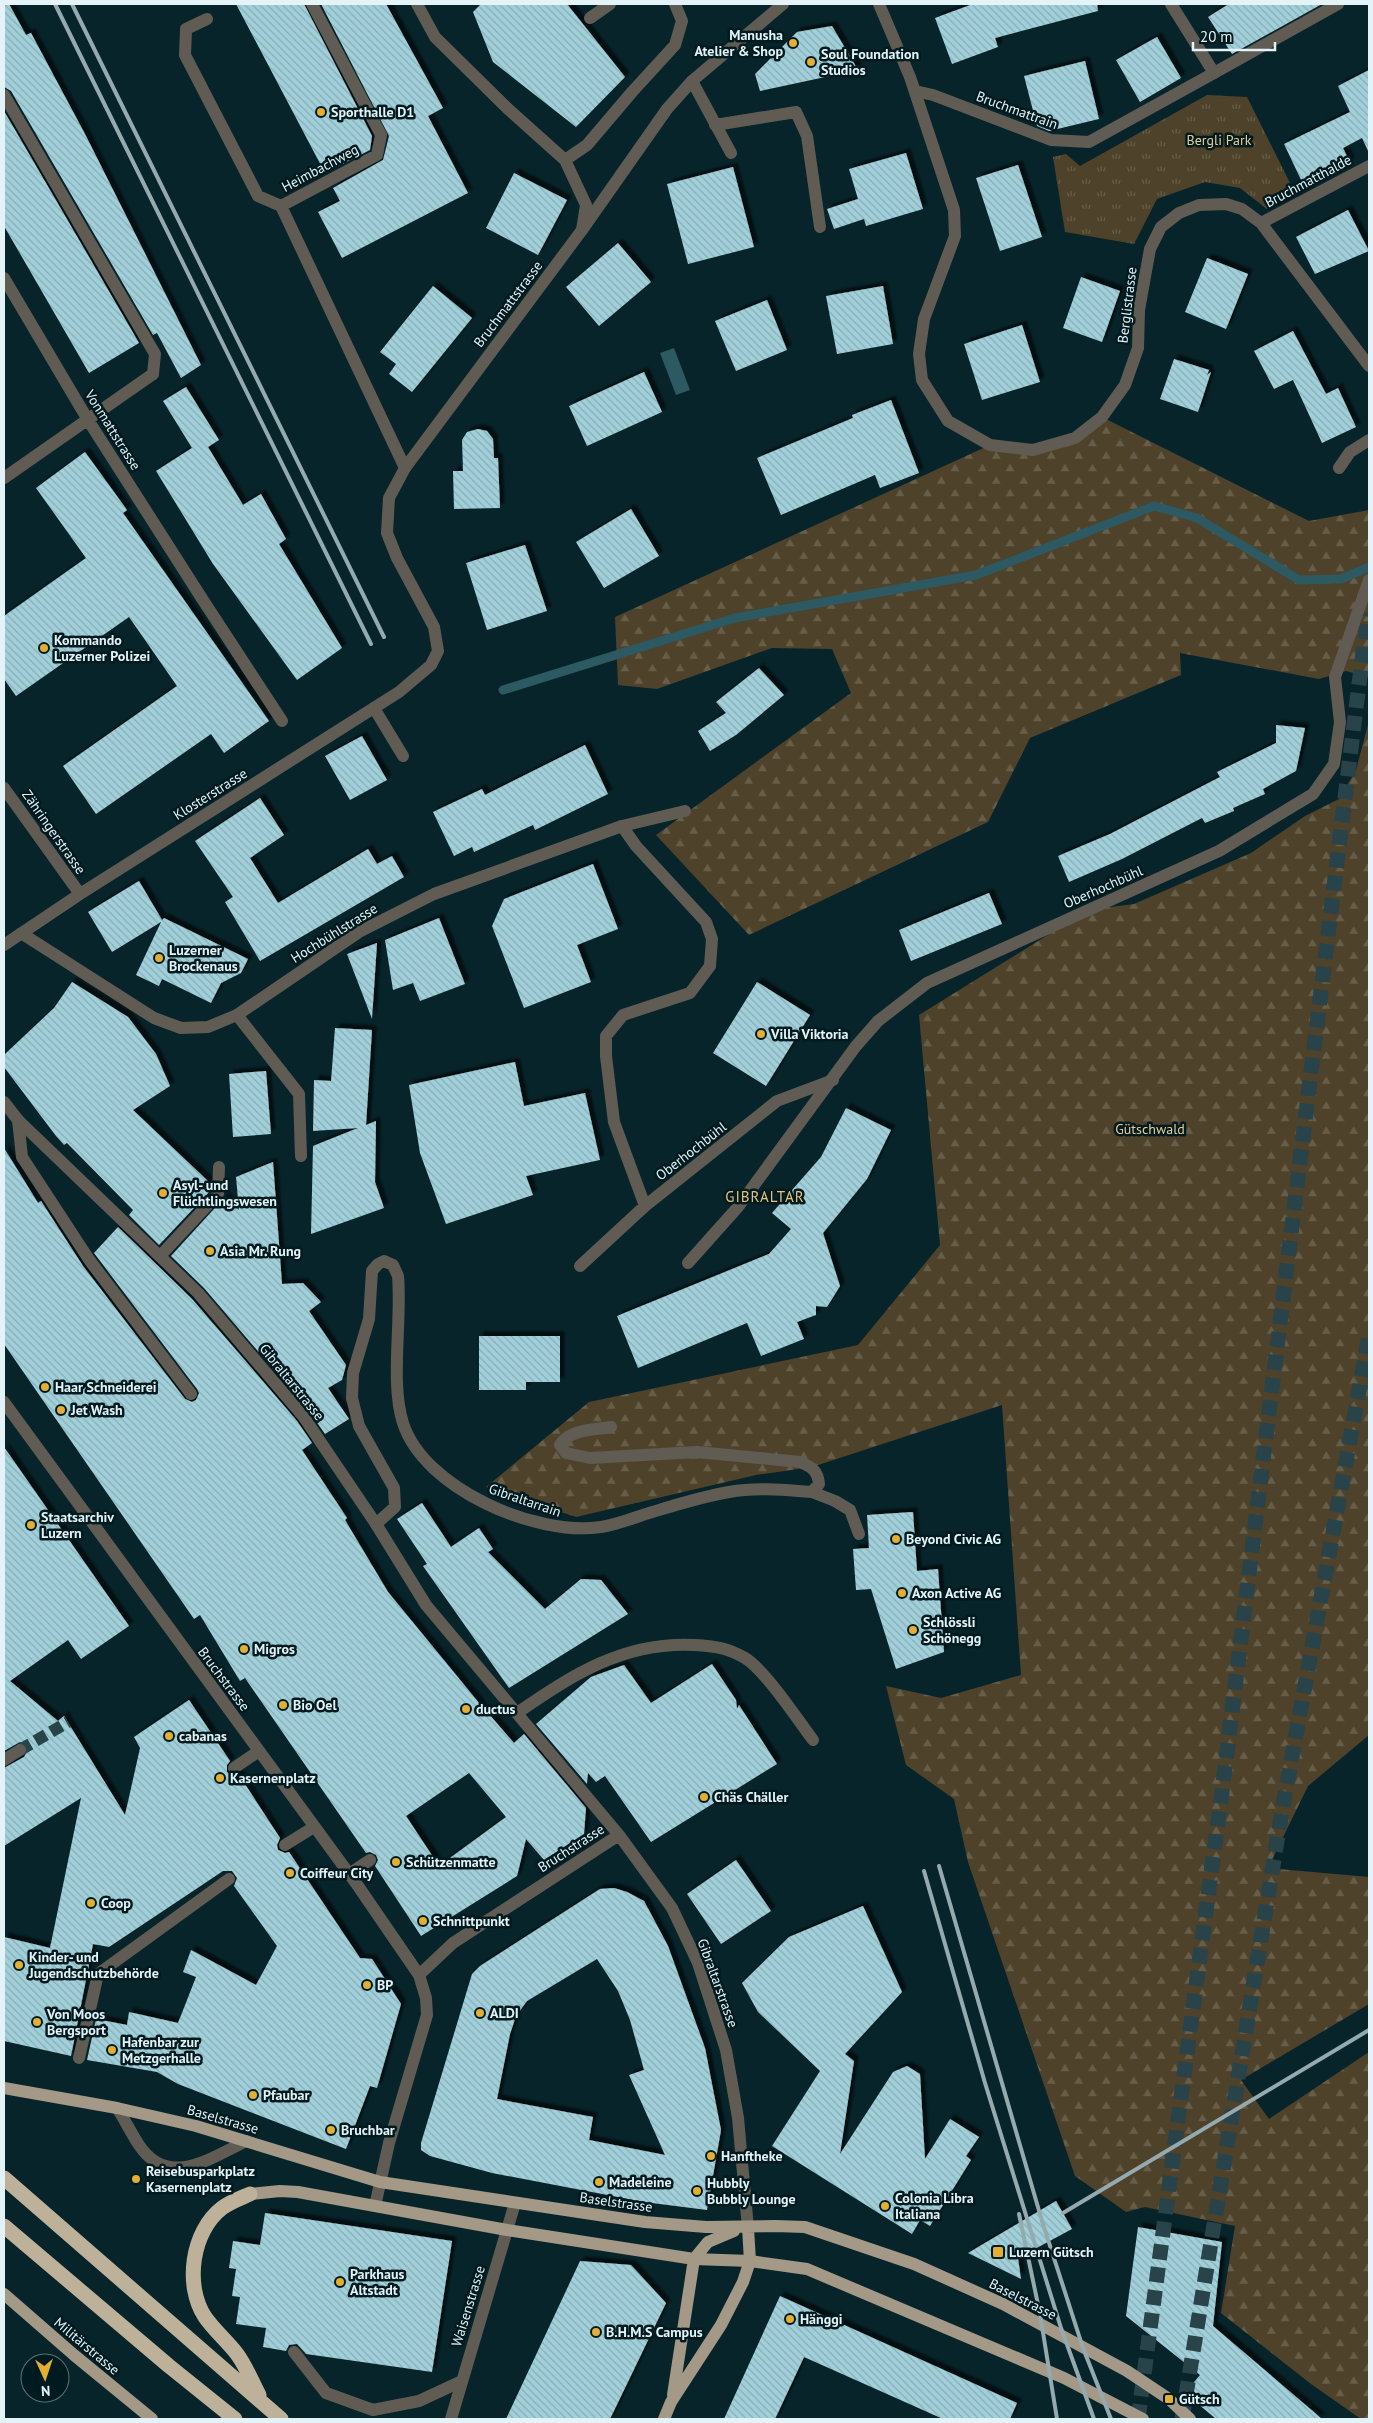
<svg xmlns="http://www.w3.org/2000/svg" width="1373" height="2423" viewBox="0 0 1373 2423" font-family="'PT Sans',sans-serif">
	<defs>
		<pattern id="forest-firs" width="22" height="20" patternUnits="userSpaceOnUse" patternTransform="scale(1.25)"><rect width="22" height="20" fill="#4e422a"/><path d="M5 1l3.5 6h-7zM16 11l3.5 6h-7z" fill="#675e4a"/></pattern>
		<pattern id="park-tufts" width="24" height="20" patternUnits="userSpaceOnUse" patternTransform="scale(1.25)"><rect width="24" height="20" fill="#4e422a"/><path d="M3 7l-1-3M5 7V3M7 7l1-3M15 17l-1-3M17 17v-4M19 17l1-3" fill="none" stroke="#675e4a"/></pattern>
		<pattern id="building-back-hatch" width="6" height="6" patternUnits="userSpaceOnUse" patternTransform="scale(1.25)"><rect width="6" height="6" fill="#a1d0da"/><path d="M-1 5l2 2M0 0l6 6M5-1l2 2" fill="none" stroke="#8aaeb6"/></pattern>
		<filter id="shadow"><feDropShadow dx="4.5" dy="-4.5" stdDeviation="1" flood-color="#0009"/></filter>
	</defs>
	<rect width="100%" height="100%" fill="#07242a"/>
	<!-- forest -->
	<path fill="url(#forest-firs)" d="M1102,417L1309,521L1369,510V677L1346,671L1319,679L1180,653L1181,675L1030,738L988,822L749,935L656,835L851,693L832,649L772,648L657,689L618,685L615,617L990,445L1033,450L1075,438Z
		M1369,721V1735L1308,1786L1268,1868L1369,1877V2004L1241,2080L1269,2119L1369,2052V2419H1361L1311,2384L1221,2313L1235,2226L1145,2207L1126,2212L1075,2176L968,1862L954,1799L906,1765L886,1686L941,1698L1021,1675L1002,1405L812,1467L756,1475L576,1517L486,1487L589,1402L858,1345L940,1245L919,1015L1088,910L1134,904L1251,853L1305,816L1339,799L1356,770Z"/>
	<!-- park -->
	<path fill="url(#park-tufts)" d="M1207,95L1247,97L1296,195L1267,209L1240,188L1205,182L1157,199L1134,244L1065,232L1053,157L1066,154L1080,166Z"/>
	<!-- water -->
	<path fill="#2c5962" d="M674,348L690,390L676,395L660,353Z"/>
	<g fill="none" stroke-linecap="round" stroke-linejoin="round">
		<!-- stream -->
		<path stroke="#2c5962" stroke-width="9" d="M503,690L735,618L976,575L1154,506L1197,518L1299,580L1341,579L1369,567"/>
	</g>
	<!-- building -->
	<path fill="url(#building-back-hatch)" fill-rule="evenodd" filter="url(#shadow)" d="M4,4H9L26,35L31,33L86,136L201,365L181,378L157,333L153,335L11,91L4,87Z
		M236,4H304L372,136L370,150L325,173Z
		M321,4H386L443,108L428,116L468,193L342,258L318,212L340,201L333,188L383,160L389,136Z
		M481,4H567L625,77L576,127L493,62L473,12Z
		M973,4H1097L1098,11L995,38L998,47L952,64L935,18Z
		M1229,4H1322L1232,54L1208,17Z
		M832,26L858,70L760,91L755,74L797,32Z
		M1157,37L1181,78L1140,102L1116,60Z
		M1085,61L1099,119L1049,131L1037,126L1024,76Z
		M1369,70V153L1362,138L1343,148L1350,162L1303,184L1284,144L1350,112L1338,86Z
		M4,111L139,343L89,373L4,226Z
		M906,153L923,209L866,226L864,219L834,229L827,209L858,199L849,169Z
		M1018,165L1042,237L1000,251L976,178Z
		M733,167L754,247L688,264L667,184Z
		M514,173L567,200L538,255L486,228Z
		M1348,210L1369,251L1315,274L1296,237Z
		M618,243L651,282L599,326L566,287Z
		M1207,258L1248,274L1226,329L1185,312Z
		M1081,277L1120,291L1102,342L1063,328Z
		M433,286L472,318L412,392L389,374L396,364L380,352Z
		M883,286L893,344L837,354L826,296Z
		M767,300L787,350L736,371L715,321Z
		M1022,325L1040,382L982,400L964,344Z
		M1293,331L1326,394L1338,388L1356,427L1322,443L1293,380L1274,389L1254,351Z
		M1174,359L1209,370L1207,375L1211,372L1198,412L1160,399Z
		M644,372L662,412L587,446L569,406Z
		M186,387L219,440L208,447L243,505L261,494L286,539L279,544L342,648L297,680L213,564L156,471L192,448L163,401Z
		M891,400L919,473L880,488L875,475L781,515L757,458L853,418L852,415Z
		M478,429L487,431L493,439L494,458H498L500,508L454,509L453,471H463L462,440L467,432Z
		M85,452L127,510L123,513L269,721L224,753L211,734L96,814L63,766L177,686L129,617L16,696L4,679V616L86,558L36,488Z
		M631,509L659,556L604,588L576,542Z
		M525,545L547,611L487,630L466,563Z
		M759,668L784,695L736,735L710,751L698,731L726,713L716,702Z
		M1276,725L1305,728L1296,771L1263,789L1265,794L1233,808L1234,811L1205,823L1202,818L1122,859L1069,882L1058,856L1110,834L1220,777L1217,772L1276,743Z
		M362,736L387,780L350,800L325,756Z
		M585,745L608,794L535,830L533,825L474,852L472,847L454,856L433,812L482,789L485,795Z
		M260,798L284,835L250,858L278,903L368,849L377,864L392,856L404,877L260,961L225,902L233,897L195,841Z
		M593,864L618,929L577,945L591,982L524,1008L492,926L504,899Z
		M139,881L162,920L164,918L248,959L241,973L221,983L211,1003L162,979L159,986L136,975L161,922L112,952L88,912Z
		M989,893L1002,924L911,961L899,930Z
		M439,918L465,984L420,1001L413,983L393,990L385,940Z
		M377,943L372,1019L347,954Z
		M72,982L128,1017L156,1054L170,1086L133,1110L210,1183V1191L159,1245L129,1215L133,1210L67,1143L64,1145L56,1136L4,1067V1055L54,1008Z
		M757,982L810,1015L766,1086L713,1053Z
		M335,1028L372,1030L366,1125L376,1121L375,1182L384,1208L311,1234L313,1146L358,1128L313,1131L314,1080L331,1081Z
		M515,1062L524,1106L585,1093L600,1160L526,1176L533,1195L446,1224L420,1153L409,1085Z
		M266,1071L271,1134L233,1137L229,1074Z
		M846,1108L891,1130L867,1179L823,1233L840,1286L827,1307L816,1306V1315L797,1322L804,1339L761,1356L747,1323L638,1368L617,1316L769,1254L791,1229L772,1213L821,1157Z
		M4,1148L38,1203L41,1201L83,1266L185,1399L192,1402L196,1400L199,1393L197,1389L94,1253L118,1227L192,1299L297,1421L312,1443L302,1450L347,1518L345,1520L388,1592L479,1703L485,1714L488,1713L514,1743L524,1734L586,1808L584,1834L544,1860L526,1839L517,1876L421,1936L375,1866L378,1860L376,1855L370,1852L366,1853L245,1678L240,1681L200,1615L194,1619L4,1344ZM469,1773L506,1817L439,1866L406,1816Z
		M273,1162L282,1284L303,1283L321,1302L309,1311L346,1365L342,1380L328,1388L349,1419L325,1434L309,1411L204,1288L171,1256L225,1197L239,1210L236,1177Z
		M479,1336H560V1382H526V1390H479Z
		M4,1447L129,1626L81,1659L68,1640L10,1681L58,1721L64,1716L125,1815L140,1748L134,1737L189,1700L230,1761L227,1765V1772L231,1775H239L280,1838L277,1845L278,1850L285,1853L289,1852L360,1958L372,1959L401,2004L377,2088L370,2086L346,2149L178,2084L157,2072L87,2060L96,2019L127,2025L129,2012L178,2023L196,1977L183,1972L191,1950L256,1985L277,1946L234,1886L237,1878L232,1871H223L109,1947L93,1944L71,2056L4,2041V1937L50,1948L81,1798L4,1846V1768L24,1757L28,1750L27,1745L20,1742L4,1751Z
		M422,1503L451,1547L479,1528L493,1549L488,1552L545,1609L581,1579L601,1580L628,1614L509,1688L423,1566L427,1564L397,1519Z
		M913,1512L917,1571L938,1569L944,1652L896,1669L871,1589L856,1590L853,1549L869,1548L867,1515Z
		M712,1664L736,1700L737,1709L739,1705L777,1764L651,1842L605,1776L596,1782L588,1773L587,1784L536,1724L591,1677L624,1665L651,1703Z
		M736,1860L771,1911L721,1944L687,1894Z
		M614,1888L627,1892L644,1901L668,1946L705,2048L721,2130L707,2210L644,2202L492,2173L430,2156L421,2150V2143L472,1974L480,1966L600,1889ZM597,1959L618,1991L630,2020L644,2070L629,2075L665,2155L589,2140L593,2117L497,2099L510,2034L516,2016L527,2001Z
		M863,1906L902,1992L845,2054L854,2061L840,2154L893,2072L907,2066L920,2074L925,2159L950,2119L979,2137L966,2156L971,2160L930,2226L920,2220L912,2234L772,2146L820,2071L758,2012L742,1983L789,1937Z
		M1056,2201L1072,2229L1018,2258L1021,2279L968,2253Z
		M265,2213L452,2241L432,2372L306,2354L297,2344L289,2345L286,2351L263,2347L266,2328L236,2324L240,2297L232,2296L236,2269L229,2268L233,2241L260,2245Z
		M1138,2227L1222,2242L1213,2326L1322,2419H1216L1185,2393L1200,2375L1126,2316Z
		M580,2261L631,2265L666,2303L610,2419H506Z
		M780,2296L1017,2403L1010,2419H943L804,2357L775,2419H724Z"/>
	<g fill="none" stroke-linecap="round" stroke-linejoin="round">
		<!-- pedestrian-tunnel -->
		<path stroke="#284349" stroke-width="12" stroke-dasharray="12 6" stroke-linecap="butt" d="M20,1750L68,1722"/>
		<!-- motorway-tunnel -->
		<path stroke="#284349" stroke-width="15" stroke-dasharray="15 8" stroke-linecap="butt" d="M1138,2419L1222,1792L1362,660L1369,613
			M1182,2419L1282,1811L1369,1336"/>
		<!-- service -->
		<path stroke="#615c53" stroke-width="12" d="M417,4L435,37L507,108L565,160L586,205L582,230
			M590,18L610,4
			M207,19L186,29L185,55L258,196L281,206L377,155L381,135L312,4
			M1214,73L1338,4
			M692,81L731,153
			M4,95L155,354L153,374
			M715,125L796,112L807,136L820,227
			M565,160L587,145L632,92L675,45L682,21L675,4
			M281,206L405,468
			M1339,468L1350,452L1369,440
			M201,597L282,721
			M374,708L403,756
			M622,826L636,846L706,922L712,939L710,966L690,993L623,1015L606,1036V1056L614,1122L645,1206
			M237,1015L299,1094L301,1156
			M18,1120L22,1157L90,1261L191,1394
			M160,1256L218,1194L219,1167
			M580,1266L645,1206L777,1101L833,1080
			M812,1492L835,1501L850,1510L859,1534
			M376,1524L395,1507L394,1488L359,1426L352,1398L353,1373L369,1319L372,1271L378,1264L384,1261L393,1265L398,1276C402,1321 390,1383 403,1423C424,1489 537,1537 601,1527C621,1524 640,1515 659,1510C682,1503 706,1496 729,1492C756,1487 785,1490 812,1492L819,1484C818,1471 812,1467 800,1462L697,1452L590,1458L566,1453L560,1445C569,1429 594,1430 611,1427
			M517,1713C572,1675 624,1641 695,1645C714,1646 728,1648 745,1658C765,1670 798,1720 813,1740
			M234,1768L259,1751
			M285,1845L314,1827
			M349,1874L370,1860
			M79,2058L98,1974L229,1879
			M117,2108C125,2120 131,2133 139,2145C168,2189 211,2158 246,2141
			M294,2352L326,2393L373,2410L419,2401L462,2381"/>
		<!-- pedestrian -->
		<path stroke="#615c53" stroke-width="12" d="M4,1760L20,1750"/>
		<!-- minor -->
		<path stroke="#615c53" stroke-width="12" d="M879,4L910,77L954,210L955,236L924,319L919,354L922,380L948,421L990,445L1033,450L1075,438L1102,417L1125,385L1138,348L1139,310L1150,249L1161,227L1179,213L1199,205L1226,204L1242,209L1261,223L1369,366
			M915,91L933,95L1051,140L1089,142L1214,73L1171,4
			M1261,223L1369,166
			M4,278L88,420L201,597
			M4,478L153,374
			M4,788L80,894
			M21,933L154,1018L181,1028L208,1027L237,1015L359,932L434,894L622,826L685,811
			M4,945L80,894L399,692L431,665L438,651L434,627L397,558L387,533L389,498L405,468L582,230L667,109L692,81L783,4
			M4,1102L18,1120L198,1293L303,1416L376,1524L426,1605L619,1835L672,1908L698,1963L726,2050L738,2118L748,2228
			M688,1263L738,1207L856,1046L878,1021L927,983L1219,851L1313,794L1334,764L1340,722L1335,677L1369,580
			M4,1402L358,1886L419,1975L426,1998L427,2015L389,2143L375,2206
			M419,1975L453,1943L619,1835
			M451,2419L515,2203"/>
		<!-- primary -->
		<path stroke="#a39986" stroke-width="12" d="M4,2088L117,2108L196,2126L380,2182L645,2222L706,2227L775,2226L805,2227L914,2264L1003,2304L1127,2371L1169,2399L1190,2419
			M250,2194L280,2191L298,2192L507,2230L694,2259L750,2261L807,2269L1064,2378L1143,2419
			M4,2294L74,2355L152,2419
			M673,2395L694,2259L708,2242L734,2231
			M664,2419L671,2402L721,2325L743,2282L750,2261L748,2228"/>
		<!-- motorway -->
		<path stroke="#beb19a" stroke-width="15" d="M4,2178L281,2419
			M250,2194C241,2198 230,2202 222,2208C192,2231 184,2285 205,2317C214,2330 227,2341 237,2354C246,2366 252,2382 259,2395
			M4,2226L169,2366L235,2419"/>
		<!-- rail -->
		<path stroke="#95aaaf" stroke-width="4" d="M55,4L371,644
			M72,4L384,637
			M939,1866L1042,2221L1083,2348L1111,2419
			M924,1871L985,2083L1061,2328L1094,2419
			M1063,2213L1369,2030
			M1019,2214L1040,2314L1057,2419"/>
	</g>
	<!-- markers -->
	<g fill="#e4ae35" stroke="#001b20" stroke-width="2">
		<circle cx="793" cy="43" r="5"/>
		<circle cx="811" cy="62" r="5"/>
		<circle cx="321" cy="112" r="5"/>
		<circle cx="44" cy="648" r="5"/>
		<circle cx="159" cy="958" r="5"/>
		<circle cx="761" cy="1034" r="5"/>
		<circle cx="163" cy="1193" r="5"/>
		<circle cx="210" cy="1251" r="5"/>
		<circle cx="45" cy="1387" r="5"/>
		<circle cx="61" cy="1410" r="5"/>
		<circle cx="31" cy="1525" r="5"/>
		<circle cx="896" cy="1539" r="5"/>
		<circle cx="902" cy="1593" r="5"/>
		<circle cx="913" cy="1630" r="5"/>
		<circle cx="244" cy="1649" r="5"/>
		<circle cx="283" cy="1705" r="5"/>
		<circle cx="466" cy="1709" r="5"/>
		<circle cx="169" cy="1736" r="5"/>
		<circle cx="220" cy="1778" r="5"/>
		<circle cx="704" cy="1797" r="5"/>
		<circle cx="396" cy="1862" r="5"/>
		<circle cx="290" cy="1873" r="5"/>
		<circle cx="91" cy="1903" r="5"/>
		<circle cx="423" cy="1921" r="5"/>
		<circle cx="19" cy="1965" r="5"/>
		<circle cx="367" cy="1985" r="5"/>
		<circle cx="480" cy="2013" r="5"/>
		<circle cx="37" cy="2022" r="5"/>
		<circle cx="112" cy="2050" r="5"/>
		<circle cx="253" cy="2095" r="5"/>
		<circle cx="331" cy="2130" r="5"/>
		<circle cx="711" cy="2156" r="5"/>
		<circle cx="136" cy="2179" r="5"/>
		<circle cx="599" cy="2182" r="5"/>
		<circle cx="697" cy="2191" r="5"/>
		<circle cx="885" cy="2206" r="5"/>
		<rect x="992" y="2246" width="12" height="12" rx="2.5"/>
		<circle cx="340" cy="2282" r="5"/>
		<circle cx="790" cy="2319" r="5"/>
		<circle cx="596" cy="2332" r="5"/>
		<rect x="1164" y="2394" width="10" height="10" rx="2.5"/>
	</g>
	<g text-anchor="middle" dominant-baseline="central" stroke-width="5" stroke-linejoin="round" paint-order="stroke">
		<!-- poi labels -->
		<g font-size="14" font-weight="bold" fill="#e3f3f7" stroke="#001b20" text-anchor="start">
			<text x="783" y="35" text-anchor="end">Manusha<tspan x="783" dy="16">Atelier &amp; Shop</tspan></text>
			<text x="821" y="54">Soul Foundation<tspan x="821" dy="16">Studios</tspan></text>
			<text x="331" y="112">Sporthalle D1</text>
			<text x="54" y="640">Kommando<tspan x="54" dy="16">Luzerner Polizei</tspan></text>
			<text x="169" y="950">Luzerner<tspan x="169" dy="16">Brockenaus</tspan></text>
			<text x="771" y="1034">Villa Viktoria</text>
			<text x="173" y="1185">Asyl- und<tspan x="173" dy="16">Flüchtlingswesen</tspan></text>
			<text x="220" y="1251">Asia Mr. Rung</text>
			<text x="55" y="1387">Haar Schneiderei</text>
			<text x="71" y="1410">Jet Wash</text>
			<text x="41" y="1517">Staatsarchiv<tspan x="41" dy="16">Luzern</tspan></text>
			<text x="906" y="1539">Beyond Civic AG</text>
			<text x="912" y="1593">Axon Active AG</text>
			<text x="923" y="1622">Schlössli<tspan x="923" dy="16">Schönegg</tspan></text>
			<text x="254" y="1649">Migros</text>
			<text x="293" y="1705">Bio Oel</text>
			<text x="476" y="1709">ductus</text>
			<text x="179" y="1736">cabanas</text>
			<text x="230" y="1778">Kasernenplatz</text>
			<text x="714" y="1797">Chäs Chäller</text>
			<text x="406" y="1862">Schützenmatte</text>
			<text x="300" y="1873">Coiffeur City</text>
			<text x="101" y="1903">Coop</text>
			<text x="433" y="1921">Schnittpunkt</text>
			<text x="29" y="1957">Kinder- und<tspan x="29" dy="16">Jugendschutzbehörde</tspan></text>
			<text x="377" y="1985">BP</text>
			<text x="490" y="2013">ALDI</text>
			<text x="47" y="2014">Von Moos<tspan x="47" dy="16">Bergsport</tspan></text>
			<text x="122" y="2042">Hafenbar zur<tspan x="122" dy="16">Metzgerhalle</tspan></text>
			<text x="263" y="2095">Pfaubar</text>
			<text x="341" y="2130">Bruchbar</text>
			<text x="721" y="2156">Hanftheke</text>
			<text x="146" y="2171">Reisebusparkplatz<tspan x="146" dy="16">Kasernenplatz</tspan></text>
			<text x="609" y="2182">Madeleine</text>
			<text x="707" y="2183">Hubbly<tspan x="707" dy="16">Bubbly Lounge</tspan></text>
			<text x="895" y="2198">Colonia Libra<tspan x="895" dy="16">Italiana</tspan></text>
			<text x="1009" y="2252">Luzern Gütsch</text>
			<text x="350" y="2274">Parkhaus<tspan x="350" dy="16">Altstadt</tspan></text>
			<text x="800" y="2319">Hänggi</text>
			<text x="606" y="2332">B.H.M.S Campus</text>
			<text x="1179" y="2399">Gütsch</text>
		</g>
		<!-- street labels -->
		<g font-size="14" fill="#e3f3f7" stroke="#001b20">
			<text transform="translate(1017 110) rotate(20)">Bruchmattrain</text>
			<text transform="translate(320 168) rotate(-28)">Heimbachweg</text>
			<text transform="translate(1308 181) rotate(-28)">Bruchmatthalde</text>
			<text transform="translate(508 304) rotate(-53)">Bruchmattstrasse</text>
			<text transform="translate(1127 305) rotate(-83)">Berglistrasse</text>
			<text transform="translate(113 430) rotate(58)">Vonmattstrasse</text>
			<text transform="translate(210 794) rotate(-32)">Klosterstrasse</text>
			<text transform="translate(54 832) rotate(55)">Zähringerstrasse</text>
			<text transform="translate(1103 887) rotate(-24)">Oberhochbühl</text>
			<text transform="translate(334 933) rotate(-32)">Hochbühlstrasse</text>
			<text transform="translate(691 1151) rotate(-38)">Oberhochbühl</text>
			<text transform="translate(292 1382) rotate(51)">Gibraltarstrasse</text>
			<text transform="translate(525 1500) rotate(19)">Gibraltarrain</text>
			<text transform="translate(224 1679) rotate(53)">Bruchstrasse</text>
			<text transform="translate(571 1848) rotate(-33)">Bruchstrasse</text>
			<text transform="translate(718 1983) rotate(70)">Gibraltarstrasse</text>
			<text transform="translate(223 2119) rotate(16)">Baselstrasse</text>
			<text transform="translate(616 2202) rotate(8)">Baselstrasse</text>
			<text transform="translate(1023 2299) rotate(27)">Baselstrasse</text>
			<text transform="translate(468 2306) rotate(-73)">Waisenstrasse</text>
			<text transform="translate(87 2346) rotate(40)">Militärstrasse</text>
		</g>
		<!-- park labels -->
		<g font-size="14" fill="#eacc92" stroke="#001b20">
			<text x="1219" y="140">Bergli Park</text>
			<text x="1150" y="1129">Gütschwald</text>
		</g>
		<!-- neighbourhood labels -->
		<g font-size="15" letter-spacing="1" fill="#e8c37b" stroke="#001b20">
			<text x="765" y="1196">GIBRALTAR</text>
		</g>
	</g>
	<!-- border -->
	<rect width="1373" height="2423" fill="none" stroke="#e3f3f7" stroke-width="10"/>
	<!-- north arrow -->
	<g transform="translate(45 2378) rotate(177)"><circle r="24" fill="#001b20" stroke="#5b7176"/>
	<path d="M0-4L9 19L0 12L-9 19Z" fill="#e4ae35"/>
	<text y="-8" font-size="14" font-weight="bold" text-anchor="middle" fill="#e3f3f7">N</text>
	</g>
	<!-- scale -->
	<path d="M1193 42v8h82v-8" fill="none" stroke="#e3f3f7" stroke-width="2.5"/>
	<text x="1200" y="42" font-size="15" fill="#e3f3f7" stroke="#001b20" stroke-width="4" paint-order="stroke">20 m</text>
</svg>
